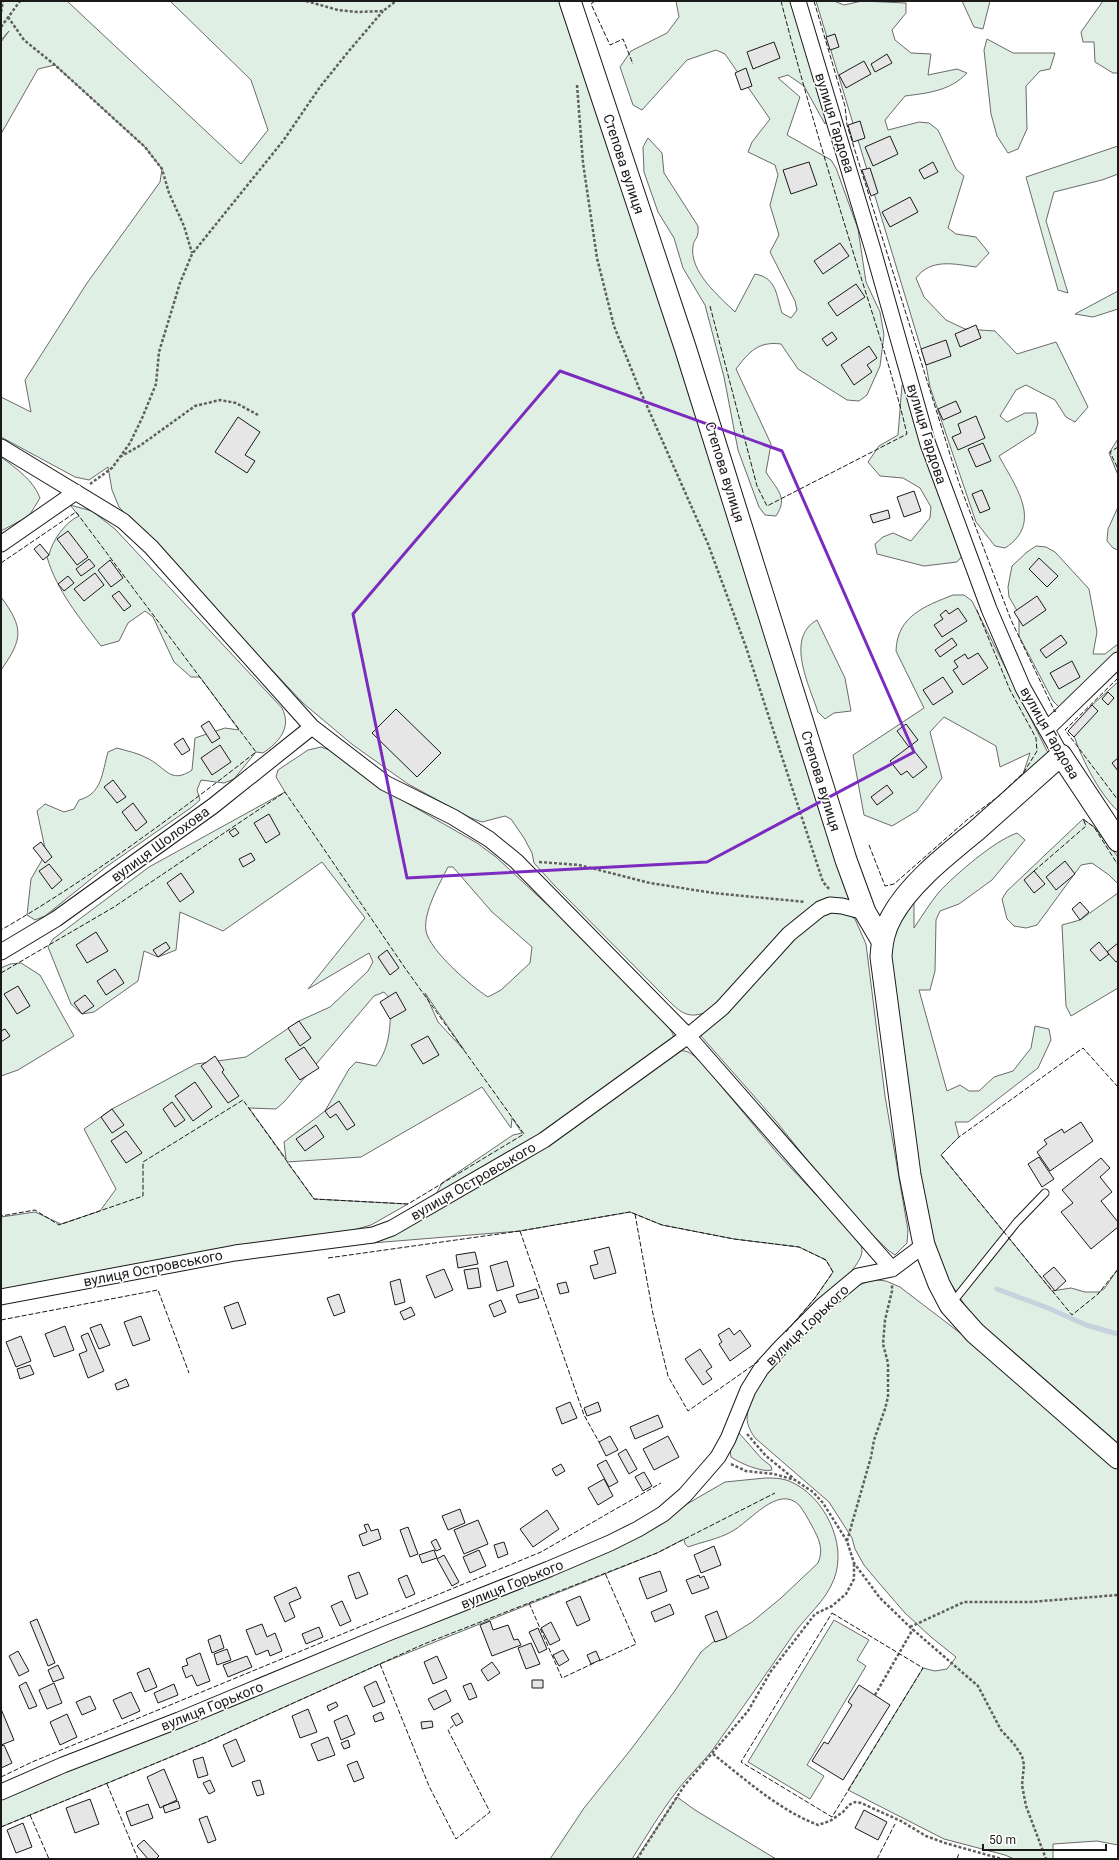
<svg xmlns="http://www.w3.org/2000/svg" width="1119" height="1860" viewBox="0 0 1119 1860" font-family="Roboto,sans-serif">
	<rect width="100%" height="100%" fill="#fff"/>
	<!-- green -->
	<path fill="#e0efe3" stroke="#6a6a6a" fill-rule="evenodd" d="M1,1H67L241,164L268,130L251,80L170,1H564L850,901L841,899L704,1013C687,1019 679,1011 668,1000L555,886L534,863L532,853L524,838L511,819L505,816L482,822L471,818L408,784L353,745L303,703L119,507L112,490L108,467L89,480L75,477L1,437V397L31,412L25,380L87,283L160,182L162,169L145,147L55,65L38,69L1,134V42L9,31L1,40Z
		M676,1H791L828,114L825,124L804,86L788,75L778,78L800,97L787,135L831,160L836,168L858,229L866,282L880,312L884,335L880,366L867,395L859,401L847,400L798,369L781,344C758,341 749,352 736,369L771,444L766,472C776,489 789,497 776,516L765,515L759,507L738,450L724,377L705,305L683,268L674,238L658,212L644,172L643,147L648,138L662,153L664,173L698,226C699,240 694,238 693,246C689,272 720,297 735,312L755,274C777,278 776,295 782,313L791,318L797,310L795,301L770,252L779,235L770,205L778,175L775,165L748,152L752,142L770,119L725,54L716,50L687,60L642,110L633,105L620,67L631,51L667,33L679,17Z
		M816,1H834L844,5L862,1L906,3V13L892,30L895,40L911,53L931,54L928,75L957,69L967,73C950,91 928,93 905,96L885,120L888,130L919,122L929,123L938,130L956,169L964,176L948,228L956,234L976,237L989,253L976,267C954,264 931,258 916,278L924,297L946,320L965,329L995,331L1017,354L1056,342L1088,407L1075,422L1066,417L1055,400L1026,385L1016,390L1000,416L1007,422L1025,413H1036L1038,423L1035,433L999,456C1015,486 1044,523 1005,548L995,546L976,522L930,387L926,365Z
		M962,1H990L983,29L974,27Z
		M1103,1H1118V73H1113L1095,62L1094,42H1083L1081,32Z
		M987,39L1013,53H1055L1050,69L1040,71L1026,86L1027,129L1018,149L1008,153L997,136L991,114L984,50Z
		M1118,146V174L1102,180L1054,192L1046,221L1068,293L1058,290L1026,177Z
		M1118,291V309L1093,317L1075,314Z
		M902,385L909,387L964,554L957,562L924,566L877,554L875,544L883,537L893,533L911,541L930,518L931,507L920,488L903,478L880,476L868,462L879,446L898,435Z
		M1118,439V475L1109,453Z
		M1,457C16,468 34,481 40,498L29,516L1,531Z
		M70,505L92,511L115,529L282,708C292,728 279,742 263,753L256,752L234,779L224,783L201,780L197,790L200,800L192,807L106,867L45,916L35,920L27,915L31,879L46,853L37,811L45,804L64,812L74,809L79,800C102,794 102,773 108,752L117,748C127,751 138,753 147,758C166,767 170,785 192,770L195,738L225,728L239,730L200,677H191L174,662L153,617L145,611L128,623L119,641L101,646C79,617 57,591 47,557L49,555C52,541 65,522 79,516Z
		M1118,507V550L1113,548L1107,541L1108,529Z
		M1036,546L1046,547L1055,552L1089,589L1097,632L1093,654H1105L1118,644V657L1060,708L1053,701L1019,636V614L1009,597L1008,587L1012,566L1027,552Z
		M953,595H964L972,601L1049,755L1021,780L1030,753L1000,767L996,746L944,717L930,732L942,778L917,811L892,826L864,815L853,755L924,708L896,651C897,616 925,606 953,595Z
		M1,597C24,628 23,639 1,670Z
		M817,620L845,678L851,711L834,713L825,719L818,712C809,685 785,638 817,620Z
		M1118,682V811C1098,793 1079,754 1072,729L1092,705Z
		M321,747L332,751L395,796L477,843L496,857L567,923L668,1026L673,1034L675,1052C687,1048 692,1054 701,1062L778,1154L861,1243C861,1245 862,1249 862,1252C860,1272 799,1322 782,1337L815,1298L833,1272L826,1260L799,1247L734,1239L662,1225L630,1212L520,1231L372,1243L434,1198L442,1183L513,1135L522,1133L512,1118L511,1128L482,1087L361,1157L287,1162L314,1199L408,1204L371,1225L343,1233L304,1236L251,1244L1,1291V1217L35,1212L61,1224L100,1211L116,1189L84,1129L112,1109L196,1064L246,1057L299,1021L330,1007L368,971L373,962L369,953L308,989L365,918L322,862L223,931L180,912L176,950L158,957L144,951L138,981L94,1012L82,1014L71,1004L48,947L53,939L149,867L285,792L276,777L278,770L308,750ZM448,867H453L492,912L532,947L530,963L501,990L488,997C471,986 430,951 426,931C423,912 440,883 448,867ZM384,992L391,1000C390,1025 391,1046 376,1066L356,1062L349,1069L325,1111L284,1142L286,1159L249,1108L276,1109L284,1102L374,996ZM425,993L464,1050L438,1022Z
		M1083,819L1094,827L1118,857V884L1109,875L1092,863L1081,865L1037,925L1026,928L1014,926L1007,919L1002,899L1007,891Z
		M1017,833L1025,840L992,880L959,904L940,911L936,920L935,971L930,990H919L947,1091L960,1085L969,1091H979L994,1077L1013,1071L1031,1048L1035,1026L1049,1029L1051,1040L1038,1068L968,1122H955L959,1137L941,1155L1052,1291L1071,1288L1085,1292H1099L1104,1289L1118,1269V1447L981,1325L968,1310L946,1276L926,1219L888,967L896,921L914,900V928C922,916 930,903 939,892C956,874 994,841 1017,833Z
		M1118,893V988L1071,1016L1066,1006L1062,925L1080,920Z
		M831,911L848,914L855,919L866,944L885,1096L908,1230L907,1243L895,1255L889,1251L850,1213L775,1120L701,1036L703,1032L805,926Z
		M21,963L40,975L74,1036L18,1070L1,1076V968L10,964Z
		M877,1280L886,1281L900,1287L985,1352L1118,1470V1845L1097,1841L1053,1844V1859H1014L1005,1855L944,1839L848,1790L923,1668L935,1671L947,1669L956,1657L931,1637L905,1613L879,1583L864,1565L855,1549L852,1538L829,1502L755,1438C751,1432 747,1425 747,1418C749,1380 799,1339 825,1315C841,1300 854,1282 877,1280Z
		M739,1433L762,1459L771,1466L772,1470C763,1473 739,1463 731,1457C729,1449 732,1437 739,1433Z
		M765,1478C773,1478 781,1478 789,1481C824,1495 848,1544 834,1579C826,1601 806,1616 793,1635C766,1674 739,1713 711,1752C701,1764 689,1776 679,1788C662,1810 647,1835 632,1859H550L584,1808L632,1748L674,1692L701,1652L713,1642L728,1637L752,1622L781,1598L818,1563C824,1549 819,1539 812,1526C808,1519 804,1511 799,1505C778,1484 750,1522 731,1532C718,1539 702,1542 688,1547L685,1544L684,1539L657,1553L380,1664L207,1742L1,1827V1799L680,1508L725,1482Z
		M834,1620L869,1640L857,1660L866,1666L807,1765L824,1776L810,1799L748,1762Z
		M677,1797L695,1810L776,1859H636Z"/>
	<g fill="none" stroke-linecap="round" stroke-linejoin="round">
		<!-- stream -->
		<path stroke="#c6d2dc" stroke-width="5" d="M997,1289L1048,1308L1086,1325L1118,1334"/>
	</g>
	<!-- building -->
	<path fill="#e6e6e6" stroke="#1a1a1a" d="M835,34L839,47L830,50L826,37Z
		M774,42L780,58L753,69L747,52Z
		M887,54L892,63L875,72L871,64Z
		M864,61L871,74L846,88L839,75Z
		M746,68L752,86L741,90L735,73Z
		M860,121L865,138L853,142L848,125Z
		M890,136L898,154L873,166L865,147Z
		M809,162L817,185L791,194L783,170Z
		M933,162L938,172L924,179L919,170Z
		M870,168L878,193L871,196L862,170Z
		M910,197L918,212L890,227L882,212Z
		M840,243L849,256L823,274L814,261Z
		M856,284L865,297L837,316L828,303Z
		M976,325L981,338L960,347L955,334Z
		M832,332L837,339L827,346L822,339Z
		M946,340L951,356L926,365L921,349Z
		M869,346L877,358L867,365L872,372L854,385L841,365Z
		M956,401L961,412L943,420L938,409Z
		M976,416L985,438L958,450L952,437L961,433L958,424Z
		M238,417L260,432L245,455L255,461L247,473L215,452Z
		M983,443L991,461L976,467L968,449Z
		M982,490L990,509L980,513L972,494Z
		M914,491L921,511L904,517L897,497Z
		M888,510L890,518L873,523L870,515Z
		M68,531L88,557L77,565L57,539Z
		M40,544L49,555L43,560L34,549Z
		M1039,558L1058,576L1047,587L1029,569Z
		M89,559L95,566L81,576L76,569Z
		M110,560L123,578L111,587L98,570Z
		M95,573L104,585L84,601L74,589Z
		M68,576L74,583L64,591L58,584Z
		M119,591L131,606L124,611L112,596Z
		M1037,596L1046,610L1023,626L1014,612Z
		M958,608L967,621L942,637L934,625L943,619L940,615L946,610L949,614Z
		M1061,635L1067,643L1046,658L1040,650Z
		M952,638L957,645L940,657L935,650Z
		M978,653L988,668L963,685L953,670L958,667L954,661L965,654L968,659Z
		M1072,661L1080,677L1059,689L1050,673Z
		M943,677L953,692L933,705L923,690Z
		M1108,692L1114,698L1108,705L1102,699Z
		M1092,705L1098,711L1074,737L1068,731Z
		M396,709L441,753L417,777L372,733Z
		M209,721L220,738L212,743L201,726Z
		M906,724L918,740L909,747L897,731Z
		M183,738L190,750L182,755L174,744Z
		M220,745L231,762L212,775L201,758Z
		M910,746L927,767L913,778L907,771L901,775L890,761Z
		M1118,758V771L1112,763Z
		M113,780L126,797L117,803L104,787Z
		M887,785L893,793L877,805L871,797Z
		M133,803L147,822L136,831L122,812Z
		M269,814L280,834L266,843L254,823Z
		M235,828L239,833L233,837L229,832Z
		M41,842L52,857L45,863L33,848Z
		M251,853L255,860L243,867L239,859Z
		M1065,861L1075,874L1056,890L1046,877Z
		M49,864L62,880L52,889L39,871Z
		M1034,871L1045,884L1034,893L1024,880Z
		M181,873L194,892L180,902L167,883Z
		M1080,902L1089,912L1080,920L1072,909Z
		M96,932L108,951L87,963L76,945Z
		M166,942L170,948L158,957L153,950Z
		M1099,942L1109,954L1100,961L1090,950Z
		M1118,943V961L1116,962L1107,952Z
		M387,950L399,968L390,975L378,957Z
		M115,969L124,983L106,995L97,981Z
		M18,986L30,1006L17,1014L4,994Z
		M396,992L406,1010L390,1019L380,1002Z
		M85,995L94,1006L82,1014L74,1003Z
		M299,1021L311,1038L300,1046L288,1028Z
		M5,1029L10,1036L1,1042V1031Z
		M428,1036L439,1055L423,1064L411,1045Z
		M304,1047L319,1068L300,1080L285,1059Z
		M215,1056L224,1070L222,1072L239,1096L228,1103L201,1066Z
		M195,1082L212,1107L193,1121L175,1096Z
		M339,1101L355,1125L347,1130L336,1114L330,1118L325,1111Z
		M172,1102L185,1120L175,1127L163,1109Z
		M112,1109L124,1125L112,1133L101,1117Z
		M1081,1122L1093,1141L1050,1171L1037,1152L1047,1144L1044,1140L1062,1129L1064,1133Z
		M316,1125L324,1137L305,1151L296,1139Z
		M126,1131L142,1153L126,1163L111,1141Z
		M1039,1157L1054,1179L1042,1187L1028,1164Z
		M1101,1158L1110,1168L1100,1177L1112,1192L1101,1201L1118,1222V1227L1091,1249L1061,1212L1073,1203L1062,1190Z
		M609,1247L616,1273L594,1279L590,1266L598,1264L594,1251Z
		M475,1252L478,1264L458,1268L456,1255Z
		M507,1261L514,1286L497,1291L490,1266Z
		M1054,1267L1066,1281L1055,1291L1043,1276Z
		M478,1268L481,1287L468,1289L464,1270Z
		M444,1269L453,1290L435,1298L426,1276Z
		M400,1279L405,1302L395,1305L390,1282Z
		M566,1282L569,1292L560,1294L557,1284Z
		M536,1289L539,1298L519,1303L516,1295Z
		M339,1294L345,1312L334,1316L327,1298Z
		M501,1300L506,1312L494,1317L489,1305Z
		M238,1302L246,1324L232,1329L224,1307Z
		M411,1307L415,1315L404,1320L400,1312Z
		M141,1316L150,1340L133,1346L124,1322Z
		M101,1324L110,1345L99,1349L90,1328Z
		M65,1326L74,1350L54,1357L45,1334Z
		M729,1328L734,1335L740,1330L751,1346L730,1361L719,1344L722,1342L718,1335Z
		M88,1333L104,1371L88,1378L79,1354L87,1351L81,1336Z
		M21,1336L31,1361L16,1367L6,1342Z
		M700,1349L712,1367L706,1371L712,1379L703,1385L685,1359Z
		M30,1365L34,1374L20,1379L17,1369Z
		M126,1379L129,1386L117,1390L115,1384Z
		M570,1402L577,1418L562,1424L556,1408Z
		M598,1402L601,1411L587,1416L584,1408Z
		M658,1415L663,1427L635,1439L630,1427Z
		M610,1436L618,1450L606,1456L599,1442Z
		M668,1436L679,1457L654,1470L643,1449Z
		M626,1449L637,1469L629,1474L618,1454Z
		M606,1460L618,1482L609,1487L597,1465Z
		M561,1464L565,1471L556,1476L552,1469Z
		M644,1472L652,1486L643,1491L635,1477Z
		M604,1479L613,1496L598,1505L588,1488Z
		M460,1509L465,1523L448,1530L442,1516Z
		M547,1510L559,1529L533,1547L520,1529Z
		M478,1520L488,1544L464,1554L454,1530Z
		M368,1524L371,1531L378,1529L381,1539L363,1546L359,1535L367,1532L364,1525Z
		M408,1527L418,1554L410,1557L400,1530Z
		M436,1539L441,1549L436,1551L431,1542Z
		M504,1542L508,1554L498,1558L494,1545Z
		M714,1546L721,1565L701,1573L694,1555Z
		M434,1550L437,1558L422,1563L419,1555Z
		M479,1550L486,1566L470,1573L463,1557Z
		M444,1555L459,1582L452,1586L437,1559Z
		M660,1571L667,1591L647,1599L639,1578Z
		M359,1572L368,1594L356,1599L348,1576Z
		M407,1575L415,1594L406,1598L398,1579Z
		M699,1575L700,1578L704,1576L709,1588L692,1594L686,1580Z
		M296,1587L301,1598L289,1603L295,1617L285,1622L274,1597Z
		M580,1596L590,1620L577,1626L566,1602Z
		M342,1601L351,1621L340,1626L331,1606Z
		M670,1604L674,1614L655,1622L651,1612Z
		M717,1611L727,1638L715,1642L705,1616Z
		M37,1619L55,1663L48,1666L30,1622Z
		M490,1621L493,1630L508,1625L514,1640L518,1639L521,1645L492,1656L480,1625Z
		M551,1622L560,1640L550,1645L541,1628Z
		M262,1624L267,1637L275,1633L282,1651L270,1656L268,1650L256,1655L246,1630Z
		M319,1627L323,1637L306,1644L302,1634Z
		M538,1628L547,1649L539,1653L529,1632Z
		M220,1635L224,1648L212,1653L208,1640Z
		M531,1643L540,1664L526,1669L518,1648Z
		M227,1649L231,1660L217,1665L214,1654Z
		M563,1650L569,1660L559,1666L553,1655Z
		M18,1651L29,1671L19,1676L9,1656Z
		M596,1651L600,1660L591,1664L587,1655Z
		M200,1653L210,1681L197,1686L192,1675L186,1678L182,1667L188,1665L186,1659Z
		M247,1656L252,1667L228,1677L223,1665Z
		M437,1656L447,1678L433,1684L424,1662Z
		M492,1662L500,1673L488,1681L481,1670Z
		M58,1665L64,1678L53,1682L48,1670Z
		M149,1668L157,1687L145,1692L137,1673Z
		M532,1680H543V1688H532Z
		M376,1681L385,1702L373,1707L364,1687Z
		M26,1682L37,1706L29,1709L19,1686Z
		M54,1683L62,1703L47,1709L39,1690Z
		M471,1683L477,1697L469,1700L463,1686Z
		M174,1684L178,1695L158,1703L154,1693Z
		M859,1685L890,1705L843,1780L812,1761L824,1742L828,1744L852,1705L848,1702Z
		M446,1690L451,1701L434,1710L428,1699Z
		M131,1692L140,1711L122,1719L113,1700Z
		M90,1696L96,1709L82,1715L76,1702Z
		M336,1702L338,1706L329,1711L327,1706Z
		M1,1709L14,1740L1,1745Z
		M308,1709L317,1732L300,1738L292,1716Z
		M381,1712L384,1719L375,1722L373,1716Z
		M458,1713L463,1722L456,1726L451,1717Z
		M67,1714L77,1737L60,1745L50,1722Z
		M347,1715L355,1734L341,1740L334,1721Z
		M432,1721L433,1727L422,1729L421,1722Z
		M328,1737L335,1755L318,1761L311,1744Z
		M236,1739L245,1761L232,1767L223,1745Z
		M348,1740L350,1747L344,1749L341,1743Z
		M4,1745L12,1763L1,1768V1746Z
		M203,1757L208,1775L198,1778L193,1760Z
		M357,1761L364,1778L354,1782L347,1765Z
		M164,1769L177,1800L160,1808L147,1777Z
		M210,1780L215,1791L209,1794L203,1783Z
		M260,1780L264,1794L257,1796L252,1782Z
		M90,1799L99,1824L75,1833L66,1808Z
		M178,1801L180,1808L165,1813L163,1806Z
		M148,1804L153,1818L131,1826L126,1812Z
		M864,1810L887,1822L878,1840L855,1828Z
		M207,1816L216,1840L208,1843L199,1819Z
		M23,1823L32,1847L16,1853L7,1830Z
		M144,1840L159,1856L156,1859H148L137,1846Z"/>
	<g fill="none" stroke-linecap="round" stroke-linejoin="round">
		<!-- lane casing -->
		<g stroke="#1a1a1a" stroke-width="9">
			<path id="lane" d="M952,1303L1017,1222L1045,1193"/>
		</g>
		<!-- street casing -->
		<g stroke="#1a1a1a" stroke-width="17">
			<path id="street" d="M798,1L873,250L928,444L989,609L1023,688L1061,755
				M1,447L123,521L151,547L312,727L385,783L453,817L489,839L516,861L688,1036L892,1269
				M1,544L76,492
				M1047,729L1118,660
				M1,952L56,919L213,806L312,727
				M1,1297L235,1253L373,1235L392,1228L544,1140L688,1036L722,1008L789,934L820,909L830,905L842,906L865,912
				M1,1792L63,1765L179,1720L388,1633L549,1569L610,1543L638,1529L663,1514L685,1495L718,1457L728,1439L748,1390L761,1369L781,1347L822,1306L858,1276L892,1269L924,1245"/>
		</g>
		<!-- secondary casing -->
		<g stroke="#1a1a1a" stroke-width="23">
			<path id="secondary" d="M570,1L685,347L846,860L865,912L882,941
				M1118,841L1061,755C1033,780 1005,805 977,830C948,854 910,883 892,916C884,930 882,942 881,957L910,1175L924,1245L939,1284L950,1305L975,1333L1118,1458"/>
		</g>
		<!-- path -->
		<path stroke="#5f5f5f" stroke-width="2.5" stroke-dasharray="3 2" stroke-linecap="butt" d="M306,1L338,10L358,12L383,11L396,1
			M1,12L3,1
			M8,17L24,40L55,65L145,147L162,169L169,193L184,226L192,253
			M1,27L20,1
			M577,85L583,163L597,258L614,326L639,388L708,544L746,647L823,882L830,890
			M120,457L141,445L195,406L220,400L236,403L258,415
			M90,484L112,468L130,443L143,416L156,384L159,352L180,283L192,254L283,141L320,87L348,52L383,11
			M539,862L579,865L650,883L714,893L805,902
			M747,1434L766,1456L793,1478
			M731,1464L746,1471L774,1474L795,1480L813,1492L823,1503L847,1541L854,1563L880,1598L910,1627L978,1686L1001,1730L1014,1744L1022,1756L1024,1765L1022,1785L1026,1806L1046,1859
			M847,1541L871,1457L874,1440L885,1409L888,1397V1363L883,1344L885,1320L892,1291V1284
			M910,1627L964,1602H1030L1118,1595
			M875,1695L913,1629
			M713,1754C746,1780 779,1810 818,1825L830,1821L843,1812L849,1805L855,1802L861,1803L901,1821L926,1836L945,1843L1002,1859
			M637,1859L684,1786L748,1711L771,1671L815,1614L832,1606L846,1594L854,1579V1563"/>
		<!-- lane -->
		<use href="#lane" stroke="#fff" stroke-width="7"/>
		<!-- street -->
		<use href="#street" stroke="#fff" stroke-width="15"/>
		<!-- secondary -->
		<use href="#secondary" stroke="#fff" stroke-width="21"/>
		<!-- fence -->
		<path stroke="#1a1a1a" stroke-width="1" stroke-dasharray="5 2" stroke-linecap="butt" d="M595,1L591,4L610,45L623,39L633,64
			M814,1L845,106L847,125L959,483L1011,620L1055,712L1056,710
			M710,306L757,486L767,506L907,434C892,370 870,308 851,245C826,164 802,83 781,1
			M1118,447L1110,452L1118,469
			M1,563L76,512L256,752C175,815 91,878 1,930
			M1118,678L1065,730L1118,800
			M869,845L885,886L894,884L968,819L999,796L1024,772L1037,751L1036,738L1010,690L976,608
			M1034,871L1086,826L1083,819L1094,827L1118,865
			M1,973L114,907L285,792L405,968L524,1134L408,1204L314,1199L243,1100L143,1162V1196L59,1225L35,1210L1,1216
			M1118,1087L1083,1048L959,1137L941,1155L1072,1315L1098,1294L1118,1269
			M635,1214L653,1314L668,1376L688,1411L759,1361
			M520,1231L584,1415L599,1442
			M328,1258L520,1231L630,1212L662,1225L734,1239L799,1247L826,1260L833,1272L815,1298L786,1332
			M1,1320L158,1290L189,1373
			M529,1603L562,1678L594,1663
			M832,1613L923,1668L832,1817L741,1762Z
			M599,1661L636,1644L605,1573
			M380,1664L429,1786L456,1839L490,1812L448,1730L455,1724
			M1,1777L32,1762L541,1552L661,1483
			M107,1784L138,1859
			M30,1815L49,1859
			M1,1827L207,1742L424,1644L657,1553L775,1493
			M877,1859L895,1824
			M957,1859L959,1853"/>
	</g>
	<!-- marked area -->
	<path fill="none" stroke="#7b2cbf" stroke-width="3" stroke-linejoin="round" d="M560,371L782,451L914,752L707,862L407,878L353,614Z"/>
	<g text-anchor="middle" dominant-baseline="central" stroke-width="3" stroke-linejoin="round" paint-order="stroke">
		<!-- street labels -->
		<g font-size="14" fill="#1a1a1a" stroke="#fff">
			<text transform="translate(835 123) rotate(73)">вулиця Гардова</text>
			<text transform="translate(624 164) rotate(72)">Степова вулиця</text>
			<text transform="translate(927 434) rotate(73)">вулиця Гардова</text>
			<text transform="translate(725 472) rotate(73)">Степова вулиця</text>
			<text transform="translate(1050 733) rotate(60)">вулиця Гардова</text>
			<text transform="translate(821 781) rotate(73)">Степова вулиця</text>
			<text transform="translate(160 844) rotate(-36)">вулиця Шолохова</text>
			<text transform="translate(473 1181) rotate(-30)">вулиця Островського</text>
			<text transform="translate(153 1268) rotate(-11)">вулиця Островського</text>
			<text transform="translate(807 1325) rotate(-44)">вулиця Горького</text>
			<text transform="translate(512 1584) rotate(-22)">вулиця Горького</text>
			<text transform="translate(212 1706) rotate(-22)">вулиця Горького</text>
		</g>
	</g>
	<!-- border -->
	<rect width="1119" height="1860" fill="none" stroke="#1a1a1a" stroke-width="4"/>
	<!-- scale -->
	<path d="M983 1844v6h123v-6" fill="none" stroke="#1a1a1a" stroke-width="2"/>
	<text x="989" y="1844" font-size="12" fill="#1a1a1a" stroke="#ffffff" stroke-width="3" paint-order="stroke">50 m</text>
</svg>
